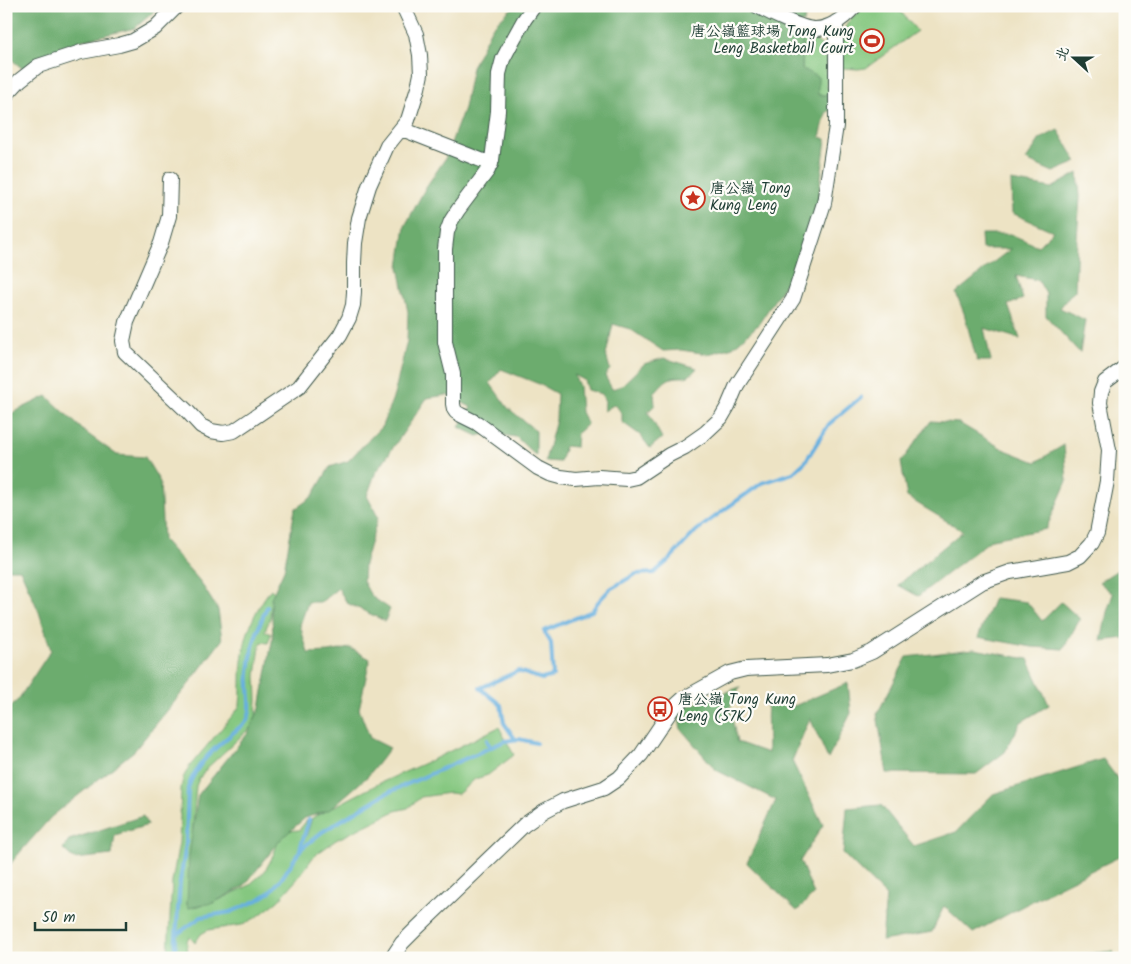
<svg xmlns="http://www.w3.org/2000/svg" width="1131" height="964" viewBox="0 0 1131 964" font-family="Kalam,'LXGW WenKai TC',sans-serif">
	<rect width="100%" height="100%" fill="#fdfcf7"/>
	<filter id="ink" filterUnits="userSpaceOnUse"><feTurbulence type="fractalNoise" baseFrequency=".02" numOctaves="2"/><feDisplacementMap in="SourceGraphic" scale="10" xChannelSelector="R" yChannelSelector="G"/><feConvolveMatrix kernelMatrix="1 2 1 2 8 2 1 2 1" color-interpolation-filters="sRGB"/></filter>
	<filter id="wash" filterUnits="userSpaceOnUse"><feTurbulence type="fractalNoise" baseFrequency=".0096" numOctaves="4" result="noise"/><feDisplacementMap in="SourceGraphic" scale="20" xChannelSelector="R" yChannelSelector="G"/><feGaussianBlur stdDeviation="1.12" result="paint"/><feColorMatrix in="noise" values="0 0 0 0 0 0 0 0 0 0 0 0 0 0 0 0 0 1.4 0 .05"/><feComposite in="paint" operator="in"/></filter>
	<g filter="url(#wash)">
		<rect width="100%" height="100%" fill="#ede3c4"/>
		<!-- green -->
		<path fill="#85c780" stroke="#52825a" d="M864,6H896L917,31L866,68L858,69L842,68C842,54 838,37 847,24C851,17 858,12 864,6Z
			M803,35C812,39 820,42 826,50L827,88L834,89V95H818L802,70Z
			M271,589L274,592L272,597L270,618L265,631L271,634L268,643L262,642L260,646L256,676L257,700L256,716L251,727L207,768L199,779L196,786L187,905L213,903L248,886L265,871L273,856L278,842L286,831L299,830L307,820L303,838L306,837L312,818L378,784L436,758L499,727L514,755L488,775L475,779L458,794L449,793L421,797L408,808L395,811L336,840L314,856L299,877L278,901L257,917L242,925L208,930L201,934L195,943L190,937L187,940L188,958H169L168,952L172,882L179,843L181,789L183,778L189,767L238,709L240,705C242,691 240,676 242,661C245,634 254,611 271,589Z"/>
		<!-- forest -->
		<path fill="#6cac6e" stroke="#467451" d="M6,6H160L135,28L79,41L23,69L6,55Z
			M514,6H807L804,22L788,28L803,35L802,69L818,77V95H839L838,104L826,113L820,137L826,139L819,193V213L801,275L787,281L758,325L733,347L708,354L681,350L663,351L630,329L613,324L606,355L610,369L605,376L612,389L621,386L644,364L664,358L697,368C686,381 686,375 672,378C665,379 659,388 654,393L655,405L648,412L662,438L650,448L640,435L622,422V414L615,404L604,411L605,401L601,394L587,390L584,380L574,375L579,386L581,412L587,424L577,433L576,447L565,446L560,462L545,461L556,420L557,394L539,384L501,369L490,383L508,408L536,431V456L516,437L488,433L478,436L459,427L465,419L471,407L447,395L427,398L375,474L367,496L378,517L364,564L363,581L371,596L390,609L385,621L347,603L338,588L321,602H308L300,625L308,653L329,652L350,648L370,659L359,709L370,738L390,748L368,776L329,810L305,818L282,838L244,886L213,903L189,908L187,905L189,855L198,795L248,733L260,708L273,636L271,598L284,570L295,509L312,497L330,467L348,461L382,426L394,395L407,341L408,312L399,267L405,226L426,187L445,159L464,108L472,67L492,27Z
			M1058,130L1077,162L1053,172L1026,160L1040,139Z
			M1078,173L1080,197L1077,238L1075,291L1069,296L1060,308L1085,320L1080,353L1046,316V294L1038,280L1016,276L1023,299L1008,305L1020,339L984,328L991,361H977L964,313L956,293L995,261L1011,249H982L981,234H1010L1038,246L1053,231L1012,213L1011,181L1052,188Z
			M47,396L85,432L117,455L145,457L160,482L163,540L199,580L218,610L222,640L185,689L134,751L51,817L15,858L6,870V710L18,700L51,650L39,612L20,569H6V416Z
			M931,421L959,423L1003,449L1036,462L1064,445L1067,481L1046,529L992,539L918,596L898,585L963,531L907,497L901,462Z
			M1125,568V638L1101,641L1107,612L1113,594L1099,582L1116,571Z
			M994,598L1027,602L1042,621L1061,602L1080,619L1063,649L1032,647L978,637Z
			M974,649L1028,659L1049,705L1021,722L1005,752L976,774L887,773L877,714L907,657Z
			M848,683L851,713L828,759L810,718L792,761L823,825L800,861L814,894L797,911L747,863L776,800L716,770L681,729L677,710L740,687L730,708L737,742L768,753L767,696L794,706Z
			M1103,759L1123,786L1125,785V854L1060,886L973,933L944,906L932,932L882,941L886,896L843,854L847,808L881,805L914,846L956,832L993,794Z
			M143,816L148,825L115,835L112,855L74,859L63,849L69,840Z
			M1113,951L1115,958H1069L1073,956Z"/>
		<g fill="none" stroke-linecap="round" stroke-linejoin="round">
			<!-- stream -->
			<path stroke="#67b0df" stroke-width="4" d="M515,739L504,723L501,705L480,688L518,671L542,679L553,676L551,643L544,631L592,611L598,602L610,589L636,574L654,573L668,561L696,531L728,507L762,483L793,473L805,462L829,424L861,397
				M487,740L490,747
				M300,849L309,820
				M176,935L201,917L231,912L258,900L270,892L282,878L301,849L322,832L385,794L505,741L519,739L536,743
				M176,958L175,951L180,882L186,844L188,788C197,759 224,741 246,722C253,712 249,696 249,684C248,677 249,670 250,664C252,643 259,625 267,607"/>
		</g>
	</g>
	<g filter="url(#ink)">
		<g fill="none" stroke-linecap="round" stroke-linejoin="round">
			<!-- minor casing -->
			<g stroke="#3e564a" stroke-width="16">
				<path id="minor" d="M534,6L524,20L514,38L503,59L499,74L498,111L492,160L488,170L458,210L451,221L447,232L445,249V342L453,374V404L454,409L456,412L461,415L477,423L538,468L550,474L561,477L576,479L599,477L627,479L636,477L669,455L685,447L705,433L721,418L728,406L737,385L793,299L824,203L830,164L836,126V22
					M757,6C770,13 802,29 815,29C831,29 845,17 855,6
					M6,95L20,80L38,66L81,52L119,45L133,41L155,28L177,6
					M402,129L491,164
					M170,179L169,216L161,243L127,322L123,341L125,352L188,412L201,426L211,431L223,433L234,431L299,387L340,335L349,318L353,305L354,292V263L355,243L359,218L369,186L387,146L408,120L418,88L421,74L420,55L416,34L403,6
					M392,958L402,943L418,927L524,825L544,811L563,801L604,788L619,778L641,755L672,709L683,699L730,673L746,669L827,665L853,660L872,652L982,582L1010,572L1068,562L1080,556L1092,543L1097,533L1107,481L1109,450L1100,403L1101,392L1105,382L1125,367"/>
			</g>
			<!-- minor -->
			<use href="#minor" stroke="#fff" stroke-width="14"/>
		</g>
	</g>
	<!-- icons -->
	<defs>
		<g id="stadium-ring" transform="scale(1.25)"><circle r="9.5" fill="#fdfcf7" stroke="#c8321e" stroke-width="1.5"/><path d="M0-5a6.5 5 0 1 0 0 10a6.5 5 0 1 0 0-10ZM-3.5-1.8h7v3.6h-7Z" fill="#c8321e"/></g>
		<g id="sight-ring" transform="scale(1.25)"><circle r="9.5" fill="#fdfcf7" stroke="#c8321e" stroke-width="1.5"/><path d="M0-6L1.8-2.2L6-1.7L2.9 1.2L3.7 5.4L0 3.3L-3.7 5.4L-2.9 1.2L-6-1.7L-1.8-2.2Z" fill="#c8321e"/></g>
		<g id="bus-ring" transform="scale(1.25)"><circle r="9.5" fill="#fdfcf7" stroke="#c8321e" stroke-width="1.5"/><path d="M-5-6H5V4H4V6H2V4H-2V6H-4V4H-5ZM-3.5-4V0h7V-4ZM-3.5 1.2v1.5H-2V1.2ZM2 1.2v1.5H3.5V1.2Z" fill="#c8321e"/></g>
	</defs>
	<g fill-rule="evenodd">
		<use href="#stadium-ring" x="872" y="41"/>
		<use href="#sight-ring" x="693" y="198"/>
		<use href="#bus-ring" x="660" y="709"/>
	</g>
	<g text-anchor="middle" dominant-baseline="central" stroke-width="4.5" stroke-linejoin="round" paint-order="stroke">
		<!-- poi labels -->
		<g font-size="15" fill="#1f3d34" stroke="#fdfcf7" text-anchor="start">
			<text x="854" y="32" text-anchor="end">唐公嶺籃球場 Tong Kung<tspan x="854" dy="17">Leng Basketball Court</tspan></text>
			<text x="710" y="189">唐公嶺 Tong<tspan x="710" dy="17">Kung Leng</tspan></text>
			<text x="678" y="700">唐公嶺 Tong Kung<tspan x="678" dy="17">Leng (57K)</tspan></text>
		</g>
	</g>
	<!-- margin -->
	<rect width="1131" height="964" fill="none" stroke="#fdfcf7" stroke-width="25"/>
	<!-- north arrow -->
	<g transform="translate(1074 58) rotate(291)" stroke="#fdfcf7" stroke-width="4" paint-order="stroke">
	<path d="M0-4L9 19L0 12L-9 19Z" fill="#1f3d34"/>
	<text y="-8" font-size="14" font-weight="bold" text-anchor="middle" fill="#1f3d34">北</text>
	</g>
	<!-- scale -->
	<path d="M35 922v8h91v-8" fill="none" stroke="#1f3d34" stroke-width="2.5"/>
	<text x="42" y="922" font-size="15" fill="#1f3d34" stroke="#fdfcf7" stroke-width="4" paint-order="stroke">50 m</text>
</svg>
